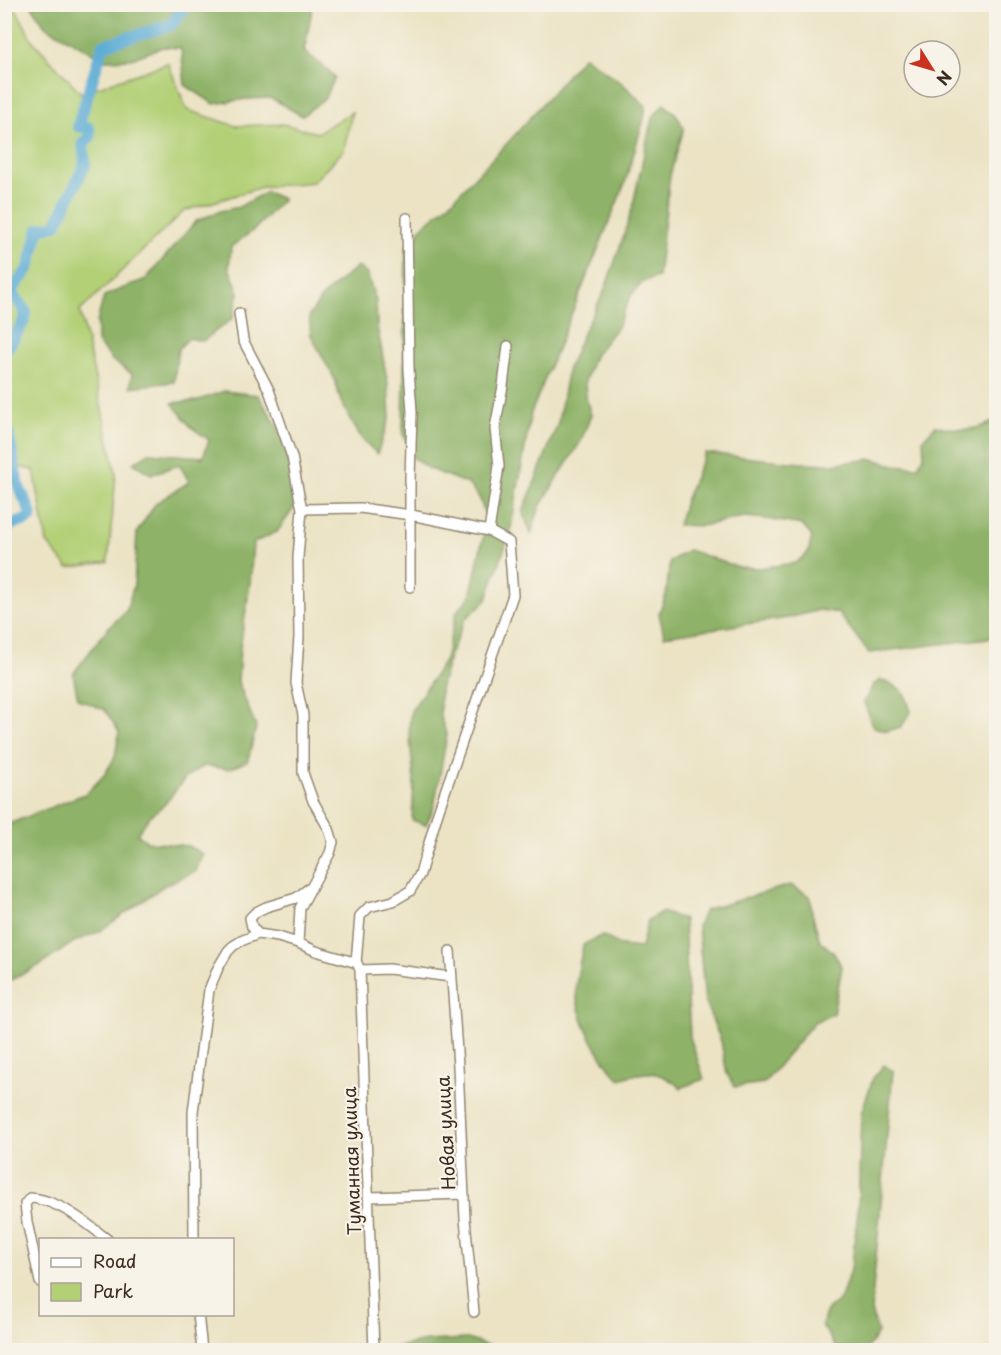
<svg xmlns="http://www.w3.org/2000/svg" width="1001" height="1355" viewBox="0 0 1001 1355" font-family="'Playpen Sans',sans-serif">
	<rect width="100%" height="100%" fill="#f7f3e8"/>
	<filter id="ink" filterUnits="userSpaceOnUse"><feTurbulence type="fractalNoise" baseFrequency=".0167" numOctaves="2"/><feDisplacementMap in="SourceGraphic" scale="12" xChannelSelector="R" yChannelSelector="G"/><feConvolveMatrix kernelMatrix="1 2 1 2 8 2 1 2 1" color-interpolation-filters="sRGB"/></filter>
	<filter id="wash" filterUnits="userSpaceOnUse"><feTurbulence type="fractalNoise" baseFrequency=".008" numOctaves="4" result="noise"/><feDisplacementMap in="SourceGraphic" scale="24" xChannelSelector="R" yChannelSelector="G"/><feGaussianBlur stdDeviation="1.35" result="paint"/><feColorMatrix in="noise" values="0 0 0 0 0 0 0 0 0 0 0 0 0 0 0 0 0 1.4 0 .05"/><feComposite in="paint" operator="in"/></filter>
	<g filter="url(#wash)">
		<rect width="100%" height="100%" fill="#ebe3c4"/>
		<!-- green -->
		<path fill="#b3d077" stroke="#777d4a" stroke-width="1.5" d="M4,5H14L32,40L81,93L168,63L187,110L236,126L283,124L317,133L352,112L344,150L313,182L262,187L184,211L80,311L116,473L108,562L68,568L47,543L34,470L5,465Z"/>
		<!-- forest -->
		<path fill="#8eb268" stroke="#646e43" stroke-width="1.5" d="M31,5H313L304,51L328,70L335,78L325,98L302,116L271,98L246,99L214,104L185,85L181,48L163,47L131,59L105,60L45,26Z
			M584,56L623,84L646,106L644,118L625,183L531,413L510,533L486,601L465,619L450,655L440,689V717L447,735L434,807L426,825L412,820L414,781L409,727L411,711L445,660L457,611L470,597L487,520L479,497L468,484L427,468L414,458L403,434L406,248L426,223L450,203L515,135Z
			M664,104L676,114L684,128L670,175L658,277L644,281L631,295L617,327L594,356L585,381L586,398L591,415L581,441L540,506L531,534L523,512L558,423L568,368L583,333L604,292L622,241L632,209L652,118Z
			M266,192L283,199L255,229L231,247L229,268L239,292L233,318L203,341L189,338L178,349L174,382L130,387L132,374L113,361L97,342V322L104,296L146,279L196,221L221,211L239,207Z
			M357,266L367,274L376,301L377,326L388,384L390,417L377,454L362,439L350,419L341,402L335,380L311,335L309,316L323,296Z
			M224,391L258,395L277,425L298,469L297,504L277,532L253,543L250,584L240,648L238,682L256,727L248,761L229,769L204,766L186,777L164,805L150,816L137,834L148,842L188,846L203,854L196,871L165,885L100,931L74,942L42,964L5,983V824H9L87,793L105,774L115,757L119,732L105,710L78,699L73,674L107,629L126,611L134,585L137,532L156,503L189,482L180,465L151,474L133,463L149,453L203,457L209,440L191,427L172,403L196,401Z
			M996,420V637L869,653L838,613L820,610L788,618L664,636L659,613L666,595L670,561L688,550L738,567L760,568L795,563L808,553L812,537L802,525L767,519L744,517L701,526L678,525L685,501L705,453L801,463L832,464L873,459L894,465L917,467L924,457L923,439L935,426C960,430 973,433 996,420Z
			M881,680C902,688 905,690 911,712L901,727L887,731L873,727L864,702L873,685Z
			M790,885L810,896L812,913L820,941L833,952L842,967L833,1014L814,1022L764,1083L735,1087L727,1074L721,1041L705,1002L698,926L705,910Z
			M661,912L684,919L690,1037L704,1079L681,1088C657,1069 648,1070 619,1079C599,1057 576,1018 576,987C577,973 581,958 583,945L602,935L621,946L641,948L648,920Z
			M884,1065L893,1071L871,1311L878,1333L866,1350L836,1348L822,1325L827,1310L841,1298L852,1264L858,1210L861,1114L873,1078Z
			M467,1339L495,1348L497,1350H395V1347L427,1341Z"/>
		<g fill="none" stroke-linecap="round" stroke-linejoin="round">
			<!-- river -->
			<path stroke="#5aabd5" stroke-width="12" d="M4,345L9,346L24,321L26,312L11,292L29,268L39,229L56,225L85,165L83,143L90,137L89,128L78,126L103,45L171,25L187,4
				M4,419C11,439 12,462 18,483C21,497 30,504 31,517L24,521L11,524L4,533"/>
		</g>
	</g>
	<g filter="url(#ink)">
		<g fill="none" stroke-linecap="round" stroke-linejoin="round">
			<!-- minor casing -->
			<g stroke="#938671" stroke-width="12">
				<path id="minor" d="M407,218L409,370L412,412L410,479V587
					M239,313L243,340L269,390L292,457L299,495L302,509L298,557L299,637L296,683L303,715V773L313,801L329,829L333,842L330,853L300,908L298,943
					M302,509L360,508L411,515L489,531L509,542L513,595L438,812L420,874L410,891L393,901L369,907L360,916L356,963
					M489,531L499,466L495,428L503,386L508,346
					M258,934L252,927L250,918L256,912L266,907L296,898L308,889
					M450,951L458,1066L465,1219L474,1312
					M360,970L389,969L451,977
					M369,1197L464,1194
					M194,1240L193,1112L209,990L218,968L228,951L233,946L241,941L258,934L278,937L298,943L316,951L357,963L360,970L374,1350
					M40,1282L27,1222L25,1204L30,1198C57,1199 87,1223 108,1240
					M198,1314L202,1350"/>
			</g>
			<!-- minor -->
			<use href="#minor" stroke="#fff" stroke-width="9"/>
		</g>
	</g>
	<g text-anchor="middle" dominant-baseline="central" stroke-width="4.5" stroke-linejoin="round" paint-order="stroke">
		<!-- street labels -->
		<g font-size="18" fill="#3b2a1e" stroke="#f7f3e8">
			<text transform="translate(445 1133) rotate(-93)">Новая улица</text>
			<text transform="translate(351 1161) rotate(-92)">Туманная улица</text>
		</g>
	</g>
	<!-- margin -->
	<rect width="1001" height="1355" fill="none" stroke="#f7f3e8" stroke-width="24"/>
	<!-- legend -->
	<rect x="39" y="1238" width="195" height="78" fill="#f7f3e8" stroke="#aca397" stroke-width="1.5"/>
	<rect x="51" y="1258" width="30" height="9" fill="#ffffff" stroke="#aca397" stroke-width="1.5"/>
	<text x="93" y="1268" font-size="18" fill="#3b2a1e">Road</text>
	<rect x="51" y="1283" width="30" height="18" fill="#b3d077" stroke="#aca397" stroke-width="1.5"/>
	<text x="93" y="1298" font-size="18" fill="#3b2a1e">Park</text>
	<!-- north arrow -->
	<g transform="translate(932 69) rotate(127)"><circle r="28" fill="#f7f3e8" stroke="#aca397" stroke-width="1.5"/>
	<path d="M0-4.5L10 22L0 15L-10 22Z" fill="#c8321e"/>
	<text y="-9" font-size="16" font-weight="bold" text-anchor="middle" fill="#3b2a1e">N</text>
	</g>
</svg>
